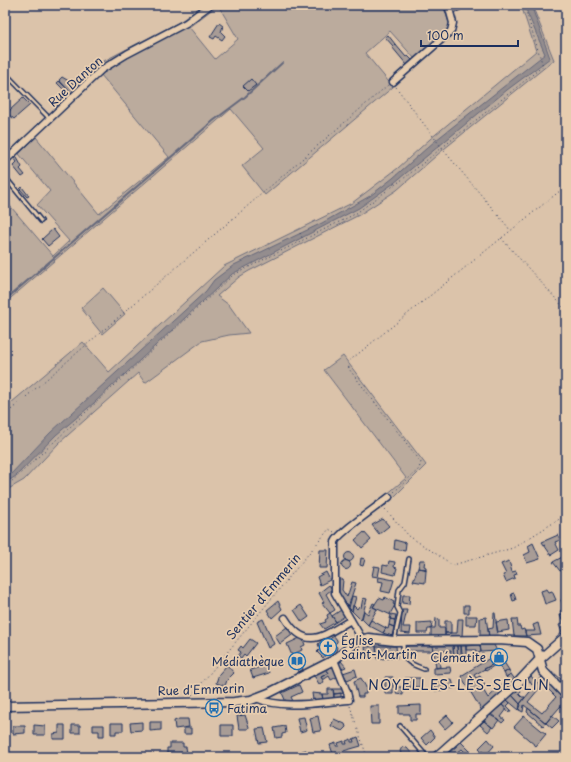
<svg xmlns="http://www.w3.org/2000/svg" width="571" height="762" viewBox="0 0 571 762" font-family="'Playpen Sans',sans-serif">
	<rect width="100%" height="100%" fill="#dbc3aa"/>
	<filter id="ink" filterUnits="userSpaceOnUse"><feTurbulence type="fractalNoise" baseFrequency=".025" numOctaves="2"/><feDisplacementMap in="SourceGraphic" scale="8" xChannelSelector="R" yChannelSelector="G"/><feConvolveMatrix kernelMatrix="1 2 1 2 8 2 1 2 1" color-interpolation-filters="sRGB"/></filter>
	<g filter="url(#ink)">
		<!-- green -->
		<path fill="#bbab9d" stroke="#6b6d7e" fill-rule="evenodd" d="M203,5H443L450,26L447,31L415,59L390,31L365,53L393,87L265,195L242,166L264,148L231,109L5,303V200L53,256L69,241L37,205L50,191L19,154L36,137L99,214L169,157L101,75L98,64L181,21ZM218,5L238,39L215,59L189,27Z
			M521,5H532L554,60L444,149L397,190L359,215L249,271L239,277L217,296L229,305L249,333L229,335L202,341L145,383L138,373L59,443L24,480L5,491V408L83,342L109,372L224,266L352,203L398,168L430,139L536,51Z
			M103,288L125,314L102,334L81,308Z
			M343,356L426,465L385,506L379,501L406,478L324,370Z"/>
		<!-- water -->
		<path fill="#948d8e" stroke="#64677b" d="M526,5H531L550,58L507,90L394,183L359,208L232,274L94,403L56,435L16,476L5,483V477L10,475L50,433L206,291L214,280L234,265L322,223L370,196L393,178L436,140L545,54L527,12Z"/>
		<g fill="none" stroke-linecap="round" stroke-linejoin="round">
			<!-- stream -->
			<path stroke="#64677b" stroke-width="2" d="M5,300L213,121L245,97L282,63"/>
		</g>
		<!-- building -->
		<path fill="#a89c96" stroke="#1b2f5e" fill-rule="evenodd" d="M452,5H459L461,10L454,13Z
			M219,23L223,26L221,32L225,36L222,40L216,36L214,39L210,37Z
			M388,35L395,44L393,46L385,37Z
			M395,44L406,57L408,56L412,60L407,65L392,47Z
			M62,77L74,84L78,80L81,84L71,93L59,80Z
			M251,79L256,85L248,91L243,86Z
			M59,81L71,93L69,95L57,83Z
			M23,98L30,105L14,119L8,114L10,110Z
			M16,156L22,167L20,169L25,175L22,177L13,166L17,162L14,158Z
			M22,187L29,196L27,197L20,189Z
			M53,229L59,237L48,246L42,239Z
			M383,519L389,526L379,534L372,525Z
			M364,532L371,540L362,548L355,540Z
			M558,535L560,540L555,542L559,550L551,555L542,542Z
			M395,540L406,543L405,551L394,549Z
			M533,543L540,559L527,563L524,555L530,552L528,546Z
			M320,550H328L327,568H319Z
			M344.5 557a4.5 4.5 0 1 1 9 0a4.5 4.5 0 1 1-9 0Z
			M566,555V569L560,571L553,562Z
			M361,558L365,559L363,566L360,565Z
			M420,560H425L424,566L426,567V571L425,569L418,568Z
			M341.5 565a4.5 4.5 0 1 1 9 0a4.5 4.5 0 1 1-9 0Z
			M389,561L395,562L394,567L397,568L395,575L382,572L383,565L388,566Z
			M509,561L512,572L516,571L517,574L514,575L515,578L506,582L503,575L506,574L501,564Z
			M374,566L380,567L378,577L372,576Z
			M418,568L425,569L426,571L425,583L413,581Z
			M326,572L330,580L320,585L317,577Z
			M379,577L394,580L390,593L381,591L383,582L378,581Z
			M339,578L343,580L342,590L347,597L352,582L356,583L348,607L339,595Z
			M329,585L332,589L326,594L335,610L330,613L322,603L324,602L319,593Z
			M547,589L549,592L552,591L556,600L545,604L541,591Z
			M514,593L516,600L513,601L511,594Z
			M403,595H410L409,604L402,603Z
			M352,596L356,597L352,611L349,608Z
			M385,597L394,602L393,604L395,605L390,614L396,615L395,620L390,619L391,615L373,607L379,598L384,600Z
			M363,598L367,599L361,620L352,611L353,605L357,609L359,606L361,608Z
			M566,598V613L564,614L566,619V630L562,632L559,625L563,623L560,615L562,614L560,611L565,609L561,600Z
			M278,601L282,609L272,618L267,610Z
			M373,603L375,604L373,607L377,609L368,625L362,619L364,611L368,614Z
			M301,605L309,617L302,622L294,610Z
			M464,605H469V613H464Z
			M341,610L345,616L336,622L332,616Z
			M402,610H407L403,627H411L410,634L401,633Z
			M330,613L336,622L324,629L320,624L326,622L325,620L328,618L327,615Z
			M494,613H495L498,637H489L488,629L493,628Z
			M466,616H477L476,625H466Z
			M486,617L489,637H480V618Z
			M436,618L439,619V628H445V636H441V637H431V628H435Z
			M263,619L274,644L268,648L257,622Z
			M390,619L395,620L394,627L389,625Z
			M458,619H463L462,637L445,638V633H457Z
			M512,619H517L518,626H520L521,630L524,629L526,636H514Z
			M371,620L386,628L383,633L368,625Z
			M508,620L509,630L498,632L496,622Z
			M445,621H451V633H445Z
			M432,622L431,629H428L427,633H417V623Z
			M538,623L541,635L526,636L525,631H535L533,625Z
			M389,625L394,627L392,636L383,633L386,628L388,629Z
			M287,627L292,635L280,644L275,636Z
			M334,636L337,640V642L334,645L337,647L336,651L331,655L328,652L323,658L317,652L320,649L318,644L324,639L327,643L331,638Z
			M302,637L305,645L301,647L302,650L296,653L303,669L299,672L287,644Z
			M250,639L256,643L246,656L244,654L241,658L238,656L241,652L238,650L241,646L243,648Z
			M480,645L481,652L476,654V650H466V646Z
			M480,645H494L497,651L481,652Z
			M376,646L377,653L366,655L365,647Z
			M376,646H396L397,658L377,659Z
			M407,646H432L433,651H407Z
			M433,646H453L454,658L450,659L451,651H438L440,667L436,668Z
			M453,646H457L458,657H454Z
			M457,646H461V656L458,657Z
			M461,646H466V657L463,659Z
			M498,653L509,670L504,673L497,662L474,675L476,678L480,676L482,679L485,685L482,688L488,698L508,679L506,677L511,674L516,681L482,711L461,676Z
			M341,661L346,667L341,669L339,664Z
			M497,662L498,663L486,671L484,669Z
			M227,665L234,673L227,680L225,686L216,683L219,674Z
			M266,665L269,673L253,678L250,670Z
			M332,665L339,676L331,680L329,676L323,680L321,677L329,673L326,669Z
			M450,667L451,673L434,674V668Z
			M326,669L329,673L321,677L324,682L319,684L315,677L313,676Z
			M355,669L357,676L347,680L343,673Z
			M509,670L511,674L506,677L504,673Z
			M553,672L563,681L566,679V689L552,676Z
			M531,676L536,682L532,685L528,679Z
			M385,677H393V694H385Z
			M542,677L566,700L546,723L524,705L523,712L519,710L520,704ZM543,684L556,697L542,713L528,702Z
			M361,678L366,687V694H363V697H358L354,681Z
			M405,678H420V687H405Z
			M452,679L454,688L435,691L434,682Z
			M299,685L302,692L291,697L293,701L286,702L282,693Z
			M397,687H403V695L396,694Z
			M328,689H333L334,699L323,700L322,694H328Z
			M333,689H343L345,693L334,694Z
			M519,689L521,691L519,694L522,697H525L520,704L512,695Z
			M312,693L322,694L323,700H313Z
			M341,693V699H334V694Z
			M512,695L521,705L519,710L507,700Z
			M507,700L510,703L507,706L511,710L509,713L502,705Z
			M421,705V714H416V720H410V714H399V706Z
			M502,705L507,709L501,717L505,720L502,723L491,714Z
			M370,706H379V724H371Z
			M528,708L546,723L543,726L527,712Z
			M245,715L249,727L248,729H239L237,716Z
			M447,715L453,722L445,729L439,722Z
			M490,715L499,720L493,728L484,721Z
			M552,715L559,721L552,728L546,723Z
			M318,716L321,731L313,732L310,718Z
			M524,716L546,734L536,746L514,727Z
			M304,717L307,730L300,732L297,718Z
			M179,719H188L189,727L175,729L174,721Z
			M334,719L345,724L346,727L342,731L331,726Z
			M484,721L492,727L488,732L480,725Z
			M142,722V730L131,731L130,723Z
			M150,722H161V730L150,731Z
			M111,723H123V731H116V734H111Z
			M34,725L45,726V735H34Z
			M59,725H65V739H53V734L59,733Z
			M72,725H80V733H72Z
			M93,725H104V736H99V731H93Z
			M221,725H233V736H221Z
			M13,726H25V733L13,734Z
			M285,726L286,733L282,734V737L276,738L274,728Z
			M184,728H191V734H184Z
			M264,728L267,742L259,743L256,729Z
			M430,730L435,737L427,745L421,738Z
			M358,737L361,746L333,754L330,745L336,743V746H339L338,743L344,741V744H347L346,741L351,739V742H354L353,739Z
			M488,739L494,746L486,755L479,748Z
			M461,742L475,756L474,757H470L462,749L452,757L447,755Z
			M170,743H183V747H186L187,753L167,754V748H170Z
			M402,747L407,748L412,754L408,757H397L401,753L400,751Z
			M306,750L307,756L303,757L302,751Z"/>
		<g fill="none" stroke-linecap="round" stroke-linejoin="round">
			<!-- lane casing -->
			<g stroke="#1b2f5e" stroke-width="6">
				<path id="lane" d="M5,73L50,119
					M5,177L41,221
					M394,641L400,613L397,607L399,590L405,582L409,559
					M403,642C403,661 407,663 424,669
					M400,726L427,757"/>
			</g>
			<!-- street casing -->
			<g stroke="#1b2f5e" stroke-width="9">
				<path id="street" d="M393,82L451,31L453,23L448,5
					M5,161L101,70L127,54L186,23L210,5
					M285,618C306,652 323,636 351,620
					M362,639L335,593V542C339,532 377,507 389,497
					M256,698C283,710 319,702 349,700L347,692L334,660"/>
			</g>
			<!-- secondary casing -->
			<g stroke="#1b2f5e" stroke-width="11">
				<path id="secondary" d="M5,706L234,702L251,700L269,693L334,660L359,640L369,638L394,641L499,640L527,642L537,649L543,671L566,695
					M436,757L511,690L540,659L566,636"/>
			</g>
			<!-- path -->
			<path stroke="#1b2f5e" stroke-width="1" stroke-dasharray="1 3" stroke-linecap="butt" d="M344,5H346
				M396,87L445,152L508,227L510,231
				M300,233L303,240
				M501,238L566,310
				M5,415L388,85
				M5,485L10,483L233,275L355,214L407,176L543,66L524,5
				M394,492L419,469L421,462L349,369L348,362L566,186
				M385,509L409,536L453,565L513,548L566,515
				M192,695L329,529L334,532
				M350,706L367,757
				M5,756L6,757"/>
			<!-- lane -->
			<use href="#lane" stroke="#e7cdaf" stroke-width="3"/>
			<!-- street -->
			<use href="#street" stroke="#e7cdaf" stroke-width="6"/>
			<!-- secondary -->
			<use href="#secondary" stroke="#e7cdaf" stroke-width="8"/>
		</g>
	</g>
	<!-- icons -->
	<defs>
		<g id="church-ring" transform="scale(0.9)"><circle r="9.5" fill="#e7cdaf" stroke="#1f6fb2" stroke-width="1.5"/><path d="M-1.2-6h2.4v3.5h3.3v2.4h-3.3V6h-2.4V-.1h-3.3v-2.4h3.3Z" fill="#1f6fb2"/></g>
		<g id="shop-ring" transform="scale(0.9)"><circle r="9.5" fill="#e7cdaf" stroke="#1f6fb2" stroke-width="1.5"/><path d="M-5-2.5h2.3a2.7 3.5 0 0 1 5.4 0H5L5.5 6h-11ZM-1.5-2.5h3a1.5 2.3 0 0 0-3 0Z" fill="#1f6fb2"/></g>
		<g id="library-ring" transform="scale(0.9)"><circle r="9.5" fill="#e7cdaf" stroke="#1f6fb2" stroke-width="1.5"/><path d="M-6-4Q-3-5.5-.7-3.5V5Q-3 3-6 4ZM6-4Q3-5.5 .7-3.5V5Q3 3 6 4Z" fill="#1f6fb2"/></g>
		<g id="bus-ring" transform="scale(0.9)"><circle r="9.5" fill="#e7cdaf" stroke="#1f6fb2" stroke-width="1.5"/><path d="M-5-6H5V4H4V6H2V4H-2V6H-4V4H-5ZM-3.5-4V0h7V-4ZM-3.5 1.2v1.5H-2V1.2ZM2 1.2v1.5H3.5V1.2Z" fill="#1f6fb2"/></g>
	</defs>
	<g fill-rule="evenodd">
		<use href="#church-ring" x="328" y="647"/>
		<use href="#shop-ring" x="499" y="657"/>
		<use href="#library-ring" x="297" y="661"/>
		<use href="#bus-ring" x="214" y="708"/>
	</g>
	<g text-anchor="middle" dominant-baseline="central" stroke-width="3.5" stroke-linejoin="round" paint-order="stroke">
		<!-- street labels -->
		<g font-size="12" fill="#1b2f5e" stroke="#e7cdaf">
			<text transform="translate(75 81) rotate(-42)">Rue Danton</text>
			<text transform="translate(263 596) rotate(-50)">Sentier d'Emmerin</text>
			<text transform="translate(201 689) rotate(-2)">Rue d'Emmerin</text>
		</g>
		<!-- poi labels -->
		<g font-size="12" fill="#1b2f5e" stroke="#e7cdaf" text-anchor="start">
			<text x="341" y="640">Église<tspan x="341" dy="14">Saint-Martin</tspan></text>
			<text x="486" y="657" text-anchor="end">Clématite</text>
			<text x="284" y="661" text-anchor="end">Médiathèque</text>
			<text x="227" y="708">Fatima</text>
		</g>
		<!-- quarter labels -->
		<g font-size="14" letter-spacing="1" fill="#1b2f5e" stroke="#e7cdaf">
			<text x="459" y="684">NOYELLES-LÈS-SECLIN</text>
		</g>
	</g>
	<!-- margin -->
	<rect width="571" height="762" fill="none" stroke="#e7cdaf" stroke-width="20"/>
	<rect x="10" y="10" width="551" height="742" fill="none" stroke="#1b2f5e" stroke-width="1.5" filter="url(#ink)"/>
	<!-- scale -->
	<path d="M421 40v6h97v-6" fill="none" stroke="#1b2f5e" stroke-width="2"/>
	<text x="427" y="40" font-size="12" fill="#1b2f5e" stroke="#e7cdaf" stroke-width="3" paint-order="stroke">100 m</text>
</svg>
